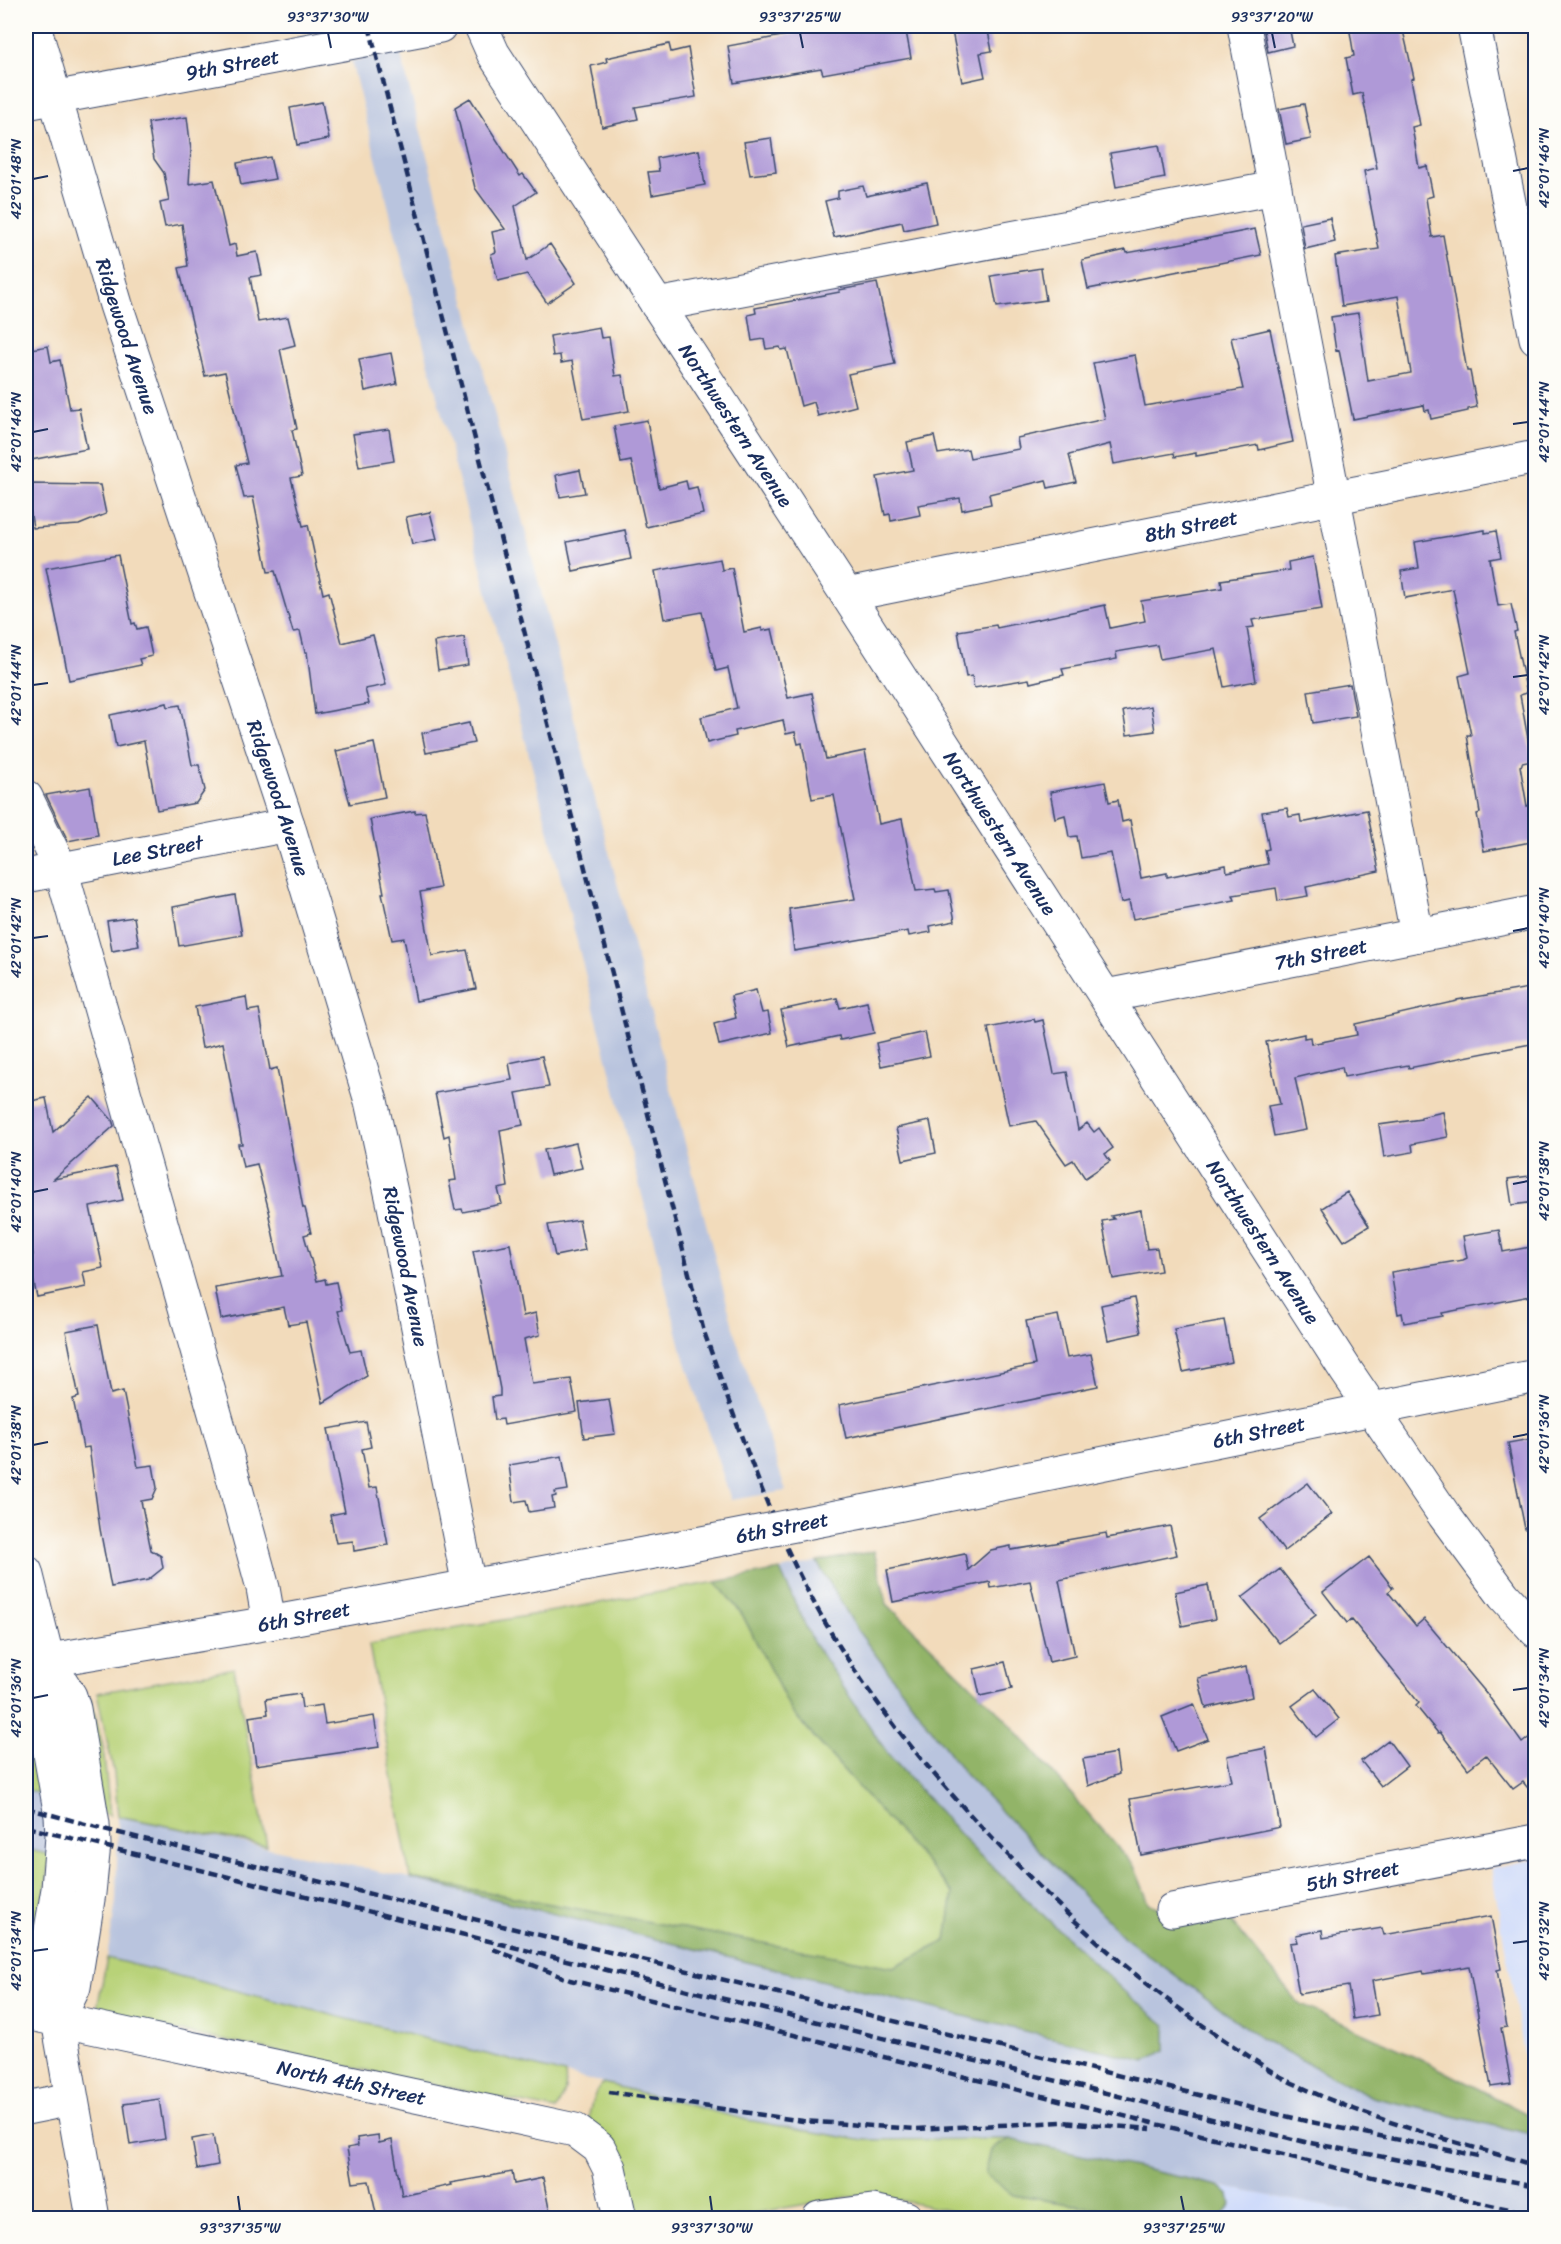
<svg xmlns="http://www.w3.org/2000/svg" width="1561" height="2244" viewBox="0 0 1561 2244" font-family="Sriracha,sans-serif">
	<rect width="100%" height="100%" fill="#fdfcf7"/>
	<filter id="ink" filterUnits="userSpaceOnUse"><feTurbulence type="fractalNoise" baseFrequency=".0167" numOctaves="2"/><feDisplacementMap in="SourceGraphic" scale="12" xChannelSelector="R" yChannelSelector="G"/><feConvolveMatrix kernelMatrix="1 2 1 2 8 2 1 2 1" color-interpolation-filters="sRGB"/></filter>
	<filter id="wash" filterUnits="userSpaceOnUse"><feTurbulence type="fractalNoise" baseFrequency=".008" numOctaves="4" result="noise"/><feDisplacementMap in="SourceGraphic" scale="24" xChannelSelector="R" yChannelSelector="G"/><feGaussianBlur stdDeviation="1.35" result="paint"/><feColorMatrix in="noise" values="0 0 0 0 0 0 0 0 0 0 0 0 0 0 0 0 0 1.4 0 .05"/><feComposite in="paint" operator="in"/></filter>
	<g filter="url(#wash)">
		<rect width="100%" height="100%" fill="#f2dbbb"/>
		<!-- built -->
		<path fill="#cedafa" d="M1535,1859H1536L1535,2115L1491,1868Z
			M1219,2186L1387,2218H1211Z"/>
		<!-- industrial -->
		<path fill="#b9c4de" d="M400,52L736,1338L786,1491L731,1500L681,1347L351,61Z
			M817,1562L858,1631L965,1774L1124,1937L1372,2097L1535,2135V2218H1387L1219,2186L1009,2139L859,2140L747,2120L107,1958L116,1901L118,1816L410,1878L1145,2061L1166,2050V2025L1128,1995L971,1846L888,1754L813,1642L780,1570Z
			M26,1790L48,1796L51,1855L26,1849Z"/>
		<!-- green -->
		<path fill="#b8d278" stroke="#6a806b" stroke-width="1.5" d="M716,1582L742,1614L792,1712L953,1893L946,1941L893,1967L410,1878L369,1644Z
			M26,1642L48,1796L26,1790Z
			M234,1668L267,1846L118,1816L114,1773L97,1693Z
			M91,1699L103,1747L110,1815L103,1813L85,1701Z
			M26,1849L51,1855L32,1973L26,1980Z
			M107,1958L565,2074C567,2089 564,2096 556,2110L106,2016L97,2009Z
			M603,2083L747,2120L859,2140L1009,2139L991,2150L1013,2195L1158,2218H982L876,2195H859L726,2218H641L589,2124C588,2111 593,2093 603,2083Z"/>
		<!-- forest -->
		<path fill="#92b468" stroke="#567263" stroke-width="1.5" d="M874,1551L887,1604L1004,1717L1134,1866L1149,1903L1191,1925L1228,1918L1299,2004L1415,2056L1535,2118V2135L1372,2097L1260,2038L1124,1937L965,1774L858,1631L817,1562Z
			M780,1570L813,1642L888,1754L971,1847L1128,1995L1166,2025V2050L1145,2061L410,1878L893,1967L946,1941L953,1893L792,1712L742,1614L716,1582Z
			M1009,2139L1219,2186L1229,2195L1231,2204L1220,2218H1158L1013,2195L985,2174L991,2150Z"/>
		<g id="blocks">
			<!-- building -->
			<path fill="#af99d7" d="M835,26H905L911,58L823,74L821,68L734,83L728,46Z
				M951,26H987L992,51L980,53L985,77L962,82Z
				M1263,26H1289L1293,46L1268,52Z
				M1349,26H1402L1414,78L1411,79L1420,125L1412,127L1419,168L1427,166L1433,196L1426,198L1432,237L1443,235L1467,371H1470L1477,407L1468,409V411L1431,419L1429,410L1425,411L1424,405L1353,419L1339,350L1336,351L1331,317L1358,313L1368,381L1411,373L1398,296L1342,306L1335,256L1379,249L1364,171L1377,168L1362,93L1353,95L1346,58L1354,56Z
				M669,44L671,52L688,48L696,97L635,107L638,119L602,127L591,66L607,62L606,58Z
				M470,98L520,176L523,174L536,192L515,206L527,260L550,244L576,283L547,303L527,274L498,281L491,254L496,252L492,232L505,229L475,188L455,107Z
				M322,102L329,139L297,145L290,108Z
				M1304,104L1311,139L1286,144L1279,109Z
				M187,117L191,150L189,184L214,180L229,246L235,244L237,256L257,252L262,275L250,277L258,322L288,317L295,345L280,349L297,429L292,430L302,476L291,478L303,526L308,525L323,594L329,592L342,643L373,635L386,685L365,689L369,704L315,714L307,652H305L300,631L293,632L275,571L268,572L253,497L244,498L236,465L247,463L225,372L205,376L179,268L188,266L182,224L165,227L160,203L169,201L164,173L154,159L148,123Z
				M771,138L776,172L750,175L744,142Z
				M1159,145L1165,178L1116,187L1110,153Z
				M699,150L705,185L652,195L648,172L659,171L657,158Z
				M270,157L275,179L241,185L237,163Z
				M927,183L936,223L904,230L902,222L834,237L825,201L838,198V191L863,186L866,196Z
				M1330,218L1335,242L1305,249L1301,224Z
				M1255,229L1261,255L1088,289L1082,260L1126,250L1127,253L1200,240Z
				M1041,268L1046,300L997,307L991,276Z
				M877,283L895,364L848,374L856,406L818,416L814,402L801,406L787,349L781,350L780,347L766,349L764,339L752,341L748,315L756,313L755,308L840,292L839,290Z
				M599,327L601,338L609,337L615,376L622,375L629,411L583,419L572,361L561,363L560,355L553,356L550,336Z
				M1270,329L1293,442L1259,450L1258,445L1196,456V453L1175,457L1174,453L1114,464L1110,444L1069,455L1076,482L1048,488L1046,480L989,494L991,504L962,510L960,498L918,505L920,515L891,521L890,514L885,515L877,477L913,470L907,442L934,436L938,454L968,449L970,458L1019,449L1017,438L1105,419L1093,363L1135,355L1145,406L1243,389L1231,338Z
				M48,346L51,362L60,360L70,409L79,408L87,449L26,461V350Z
				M391,353L397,384L365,391L359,359Z
				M647,420L659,488L686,481L688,489L697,487L703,514L646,527L631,461L621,463L614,426Z
				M389,429L394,461L359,467L353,434Z
				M580,470L585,493L560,497L556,475Z
				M26,484L100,485L106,514L79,525L33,528Z
				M430,512L437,539L412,544L406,517Z
				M625,530L631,559L573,571L567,542Z
				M1485,530V533L1496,531L1501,557L1490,559L1498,606L1511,604L1517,631L1514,632L1527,693L1520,695L1532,761L1522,763V765L1520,766L1527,806L1536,804V841L1484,851L1477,814L1480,813L1467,735H1471L1459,676L1470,673L1453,589L1405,598L1401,571L1419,568L1415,542Z
				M118,555L132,624L135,623L137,629L146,627L152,656L139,659L141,665L69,680L46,568Z
				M1313,557L1322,609L1252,620L1254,627L1247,628L1256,681L1224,687L1216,649L1160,659L1157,645L1116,652L1117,659L1062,669L1064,675L1030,683L1029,679L974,688L972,676L966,677L958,631L996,625L997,628L1105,605L1110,628L1145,621L1141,601L1222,588L1221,580L1289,570L1288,562Z
				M720,559L722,570L732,568L744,632L762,628V631L772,629L788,698L812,693L826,759L865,751L879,824L902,819L916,891L935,889L936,892L949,890L955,921L930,926L931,932L909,936L908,931L794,951L789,909L855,899L834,795L812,799L802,743L798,744L795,732L786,734L783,720L735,731L736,736L707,743L701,717L737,708L728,668L716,671L702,612L664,619L655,571Z
				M464,637L468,665L438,670L434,642Z
				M1350,684L1356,716L1313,723L1308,691Z
				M167,703L168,707L180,705L192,765H199L205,790L196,803L157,810L144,741L116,747L110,715Z
				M1151,706L1155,731L1127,735L1123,711Z
				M469,723L474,743L426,753L422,733Z
				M374,743L385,797L350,804L336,751Z
				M1105,782L1109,802L1118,800L1122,822L1130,820L1141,878L1167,873V877L1226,865L1227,872L1268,864L1265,850L1269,849L1262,812L1287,808L1289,817L1300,815L1301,822H1306L1367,810L1379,871L1306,887L1308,896L1278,901L1276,888L1233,895L1235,900L1133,919L1129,901L1121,903L1111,853L1081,858L1077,836L1069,837L1065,815L1055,818L1050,792Z
				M90,787L98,835L68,841L46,795Z
				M415,811V813L425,812L440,888L420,892L432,956L467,950L476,989L416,1001L404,938L392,940L382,893H384L370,819Z
				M235,895L242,935L179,946L173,907Z
				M134,917L139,946L112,951L107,921Z
				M1529,988L1536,1022V1043L1409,1068L1408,1065L1344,1077L1342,1067L1295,1078L1306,1130L1274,1136L1268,1106L1280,1104L1266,1042L1304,1034V1038L1310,1037L1311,1044L1357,1035L1355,1024L1457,1001V1000Z
				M756,990L762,1013L768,1012L772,1033L719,1045L714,1024L736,1018L731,996Z
				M246,997L248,1011L259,1009L270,1070L277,1068L303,1208H305L311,1233L304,1235L317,1281L325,1279L326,1284L336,1282L342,1310L338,1311L350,1352L361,1350L367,1376L323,1403L306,1322L288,1325L284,1307L221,1319L215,1288L282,1276L269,1216L270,1215L257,1164L243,1167L238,1144H242L223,1043L202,1048L195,1007Z
				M837,998L840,1008L867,1002L874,1033L840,1040L839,1036L789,1047L781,1010Z
				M1034,1019L1035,1022L1043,1020L1054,1074L1067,1072L1078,1130L1087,1123L1094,1132L1099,1128L1113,1148L1105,1154L1110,1161L1085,1178L1073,1160L1066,1164L1036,1121L1009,1126L988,1028Z
				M925,1032L930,1056L881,1066L876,1043Z
				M542,1056L549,1087L516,1093L523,1125L500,1130L508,1187L498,1189L502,1204L463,1212L462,1209L455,1210L449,1181L456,1180L449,1135L444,1137L435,1093L512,1080L509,1063Z
				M92,1097L112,1120L114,1126L54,1179L116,1167L123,1200L90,1207L103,1268L83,1272L86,1287L37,1297L28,1256L33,1255L26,1215V1102L46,1098L53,1132Z
				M1443,1112L1448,1137L1412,1144L1413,1152L1384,1157L1379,1125L1421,1119V1117Z
				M930,1121L936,1153L903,1160L896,1128Z
				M576,1143L582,1168L550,1175L544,1150Z
				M1536,1175V1202L1512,1205L1508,1179Z
				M1347,1192L1369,1226L1344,1241L1322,1208Z
				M1141,1210L1147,1249L1157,1248L1161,1271L1113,1279L1102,1221L1114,1219L1111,1216Z
				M579,1220L585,1250L555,1256L548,1225Z
				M1499,1230L1503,1252L1536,1246V1295L1442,1313L1443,1316L1404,1323L1402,1313L1398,1314L1391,1272L1463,1260L1467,1258L1463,1236Z
				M510,1244L523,1316L536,1313L540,1335L524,1339L532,1384L571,1379L577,1412L504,1425L503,1419L495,1420L492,1397L500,1396V1389L473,1251Z
				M1134,1298L1141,1333L1108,1340L1101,1305Z
				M1058,1315L1067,1358L1091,1354L1098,1386L846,1438L839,1405L1035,1365L1026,1321Z
				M1224,1320L1232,1362L1183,1372L1174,1329Z
				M98,1325L111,1394L123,1391L138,1467L153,1465L157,1488L152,1499L141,1501L151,1550L161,1556L163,1568L148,1580L111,1587L100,1529L89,1447L83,1448L73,1399L79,1397L66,1331Z
				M609,1399L615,1434L584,1438L579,1403Z
				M366,1422L371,1447L362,1449L369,1488L377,1487L388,1545L354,1551L353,1541L336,1543L330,1515L345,1512L328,1429Z
				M1536,1438V1528L1525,1529L1508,1443Z
				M562,1456L568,1490L555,1492L556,1496L552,1497L554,1508L529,1512L526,1500L514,1502L509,1465Z
				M1308,1483L1332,1514L1284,1551L1260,1519Z
				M1170,1526L1177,1555L1059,1580L1075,1656L1049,1662L1030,1581L991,1588L990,1582L893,1602L887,1570L965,1554L968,1570L991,1550L1011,1546V1550L1062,1542L1061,1541L1106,1533L1107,1538Z
				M1369,1557L1393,1588L1388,1592L1416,1626L1424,1619L1487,1694L1522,1743L1536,1732V1798L1523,1782L1513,1789L1486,1755L1468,1769L1440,1732L1438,1733L1416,1706L1419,1703L1352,1620L1347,1623L1323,1592Z
				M1280,1569L1316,1615L1279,1643L1242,1598Z
				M1208,1585L1215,1619L1182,1626L1175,1592Z
				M1005,1662L1012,1689L980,1696L974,1669Z
				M1246,1667L1252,1697L1206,1708L1198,1678Z
				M1315,1689L1339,1719L1316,1737L1292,1706Z
				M300,1694L302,1708L322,1705L325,1724L374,1716L379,1747L256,1765L249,1717L268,1714L266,1699Z
				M1194,1704L1208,1739L1176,1751L1162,1717Z
				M1388,1740L1407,1766L1381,1786L1361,1761Z
				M1266,1748L1280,1827L1141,1855L1130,1799L1232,1781L1227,1756Z
				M1116,1753L1119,1774L1088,1786L1083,1759Z
				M1491,1916L1501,1969L1497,1970L1507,2027L1501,2028L1511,2084L1491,2087L1469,1966L1424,1974L1423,1971L1372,1981L1378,2015L1353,2019L1348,1986L1299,1994L1290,1943L1298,1942L1296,1935L1322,1930L1323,1938L1382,1928L1384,1935Z
				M159,2099L165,2139L130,2145L124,2104Z
				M213,2135L218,2165L197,2169L192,2139Z
				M378,2135L379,2143L392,2140L402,2196L451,2185L450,2183L512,2172L514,2184L543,2178L550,2214L526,2218H507L506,2214L480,2218H377L369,2181L353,2183L347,2148L358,2146L357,2138Z"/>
		</g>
	</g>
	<g filter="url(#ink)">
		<use href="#blocks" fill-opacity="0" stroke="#3b496c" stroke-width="1.5"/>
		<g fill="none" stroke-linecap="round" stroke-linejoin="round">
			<!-- minor casing -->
			<g stroke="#3b496c" stroke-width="35">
				<g id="minor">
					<path id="s1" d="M34,26L116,305L288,825L371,1101L394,1206L469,1586"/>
					<path id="s2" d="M481,26L493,53L847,595L1347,1372L1444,1515L1504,1596L1536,1631"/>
					<path d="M1244,26L1417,935"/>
					<path d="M1474,26L1536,338"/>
					<path id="s3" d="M26,103L440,26"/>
					<path d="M657,305L1275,188"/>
					<path id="s4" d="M847,595L1536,457"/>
					<path d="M26,797L61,869L229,1463L263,1588L269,1623"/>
					<path id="s5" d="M26,876L288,825"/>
					<path id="s6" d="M1106,996L1536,912"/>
					<path d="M26,1572L48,1661L70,1696L74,1709L93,1824L94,1844L89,1893L74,1987L58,2020"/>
					<path d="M48,1661L41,1703L61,1816L62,1836L58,1889L42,1982L58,2020L93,2218"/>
					<path id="s7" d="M1172,1910L1536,1841"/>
					<path id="s8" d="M26,2013L575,2130L599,2148L609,2168L620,2218"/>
					<path d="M26,2108L71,2099"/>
					<path d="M819,2218L872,2211L906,2218"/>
				</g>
			</g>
			<!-- major casing -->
			<g stroke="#3b496c" stroke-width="35">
				<g id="major">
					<path id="s9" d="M862,1512L1536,1376"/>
					<path id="s10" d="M26,1664L269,1623L676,1548"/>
				</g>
			</g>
			<!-- minor -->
			<use href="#minor" stroke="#fff" stroke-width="33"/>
			<!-- major -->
			<use href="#major" stroke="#fff" stroke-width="33"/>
			<!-- rail -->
			<path stroke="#1b2f5e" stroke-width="4.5" stroke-dasharray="9 4.5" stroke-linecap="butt" d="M369,26L704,1332C734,1415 762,1500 802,1580C856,1687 931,1776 1014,1861C1080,1929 1151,1993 1232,2045C1252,2058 1273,2074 1295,2084C1371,2121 1455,2141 1536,2166
				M26,1808L115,1832L1306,2121L1478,2156
				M26,1827L1305,2142L1536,2186
				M493,1949L570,1980L1446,2195L1536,2215
				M609,2092L803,2121L916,2129L1062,2122L1151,2129"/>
			<!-- major-bridge casing -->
			<g stroke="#3b496c" stroke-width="35" stroke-linecap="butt">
				<g id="major-bridge">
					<path id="s11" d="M676,1548L862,1512"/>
				</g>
			</g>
			<!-- major-bridge -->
			<use href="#major-bridge" stroke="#fff" stroke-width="33"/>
		</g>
	</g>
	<!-- ticks -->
	<path fill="none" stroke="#1b2f5e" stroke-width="2" d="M328,33L331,48M800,33L803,48M1272,33L1275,48M1513,171L1528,168M33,179L48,176M1513,424L1528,422M33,432L48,429M1513,677L1528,675M33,685L48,683M1513,931L1528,928M33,938L48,936M1513,1184L1528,1181M33,1192L48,1189M1513,1437L1528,1434M33,1445L48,1442M1513,1690L1528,1688M33,1698L48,1695M1513,1943L1528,1941M33,1951L48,1949M238,2196L240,2211M710,2196L712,2211M1181,2196L1184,2211"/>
	<g text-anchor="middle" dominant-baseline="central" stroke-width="6" stroke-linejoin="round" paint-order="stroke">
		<!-- street labels -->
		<g font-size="20" fill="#1b2f5e" stroke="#fdfcf7">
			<text stroke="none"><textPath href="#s3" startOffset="210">9th Street</textPath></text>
			<text stroke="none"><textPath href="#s1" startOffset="324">Ridgewood Avenue</textPath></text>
			<text stroke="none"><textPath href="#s2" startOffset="474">Northwestern Avenue</textPath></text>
			<text stroke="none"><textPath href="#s4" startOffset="351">8th Street</textPath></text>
			<text stroke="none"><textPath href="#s1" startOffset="810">Ridgewood Avenue</textPath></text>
			<text stroke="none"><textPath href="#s2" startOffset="960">Northwestern Avenue</textPath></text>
			<text stroke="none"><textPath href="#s5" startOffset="134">Lee Street</textPath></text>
			<text stroke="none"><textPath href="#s6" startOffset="219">7th Street</textPath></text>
			<text stroke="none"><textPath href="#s2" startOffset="1446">Northwestern Avenue</textPath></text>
			<text stroke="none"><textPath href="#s1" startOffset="1296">Ridgewood Avenue</textPath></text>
			<text stroke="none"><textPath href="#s9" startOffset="405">6th Street</textPath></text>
			<text stroke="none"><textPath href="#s11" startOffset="108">6th Street</textPath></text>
			<text stroke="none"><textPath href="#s10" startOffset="282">6th Street</textPath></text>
			<text stroke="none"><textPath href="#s7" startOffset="184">5th Street</textPath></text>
			<text stroke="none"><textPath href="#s8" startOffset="333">North 4th Street</textPath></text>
		</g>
	</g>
	<!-- margin -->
	<rect width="1561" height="2244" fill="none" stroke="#fdfcf7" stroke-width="66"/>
	<rect x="33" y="33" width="1495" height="2178" fill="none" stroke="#1b2f5e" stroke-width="2"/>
	<g font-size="15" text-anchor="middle" fill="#1b2f5e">
		<text x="328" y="22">93°37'30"W</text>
		<text x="800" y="22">93°37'25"W</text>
		<text x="1272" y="22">93°37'20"W</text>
		<text transform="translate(1544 168) rotate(-90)" y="5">42°01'46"N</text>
		<text transform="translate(16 179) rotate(-90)" y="5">42°01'48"N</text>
		<text transform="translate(1544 422) rotate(-90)" y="5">42°01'44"N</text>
		<text transform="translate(16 432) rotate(-90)" y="5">42°01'46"N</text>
		<text transform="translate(1544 675) rotate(-90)" y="5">42°01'42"N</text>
		<text transform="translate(16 685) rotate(-90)" y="5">42°01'44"N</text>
		<text transform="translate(1544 928) rotate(-90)" y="5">42°01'40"N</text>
		<text transform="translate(16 938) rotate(-90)" y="5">42°01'42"N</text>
		<text transform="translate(1544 1181) rotate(-90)" y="5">42°01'38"N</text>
		<text transform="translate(16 1192) rotate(-90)" y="5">42°01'40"N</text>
		<text transform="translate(1544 1434) rotate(-90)" y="5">42°01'36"N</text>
		<text transform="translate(16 1445) rotate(-90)" y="5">42°01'38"N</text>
		<text transform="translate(1544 1688) rotate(-90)" y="5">42°01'34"N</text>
		<text transform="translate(16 1698) rotate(-90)" y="5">42°01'36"N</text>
		<text transform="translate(1544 1941) rotate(-90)" y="5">42°01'32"N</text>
		<text transform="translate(16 1951) rotate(-90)" y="5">42°01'34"N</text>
		<text x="240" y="2233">93°37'35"W</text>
		<text x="712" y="2233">93°37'30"W</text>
		<text x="1184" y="2233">93°37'25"W</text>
	</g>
</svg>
